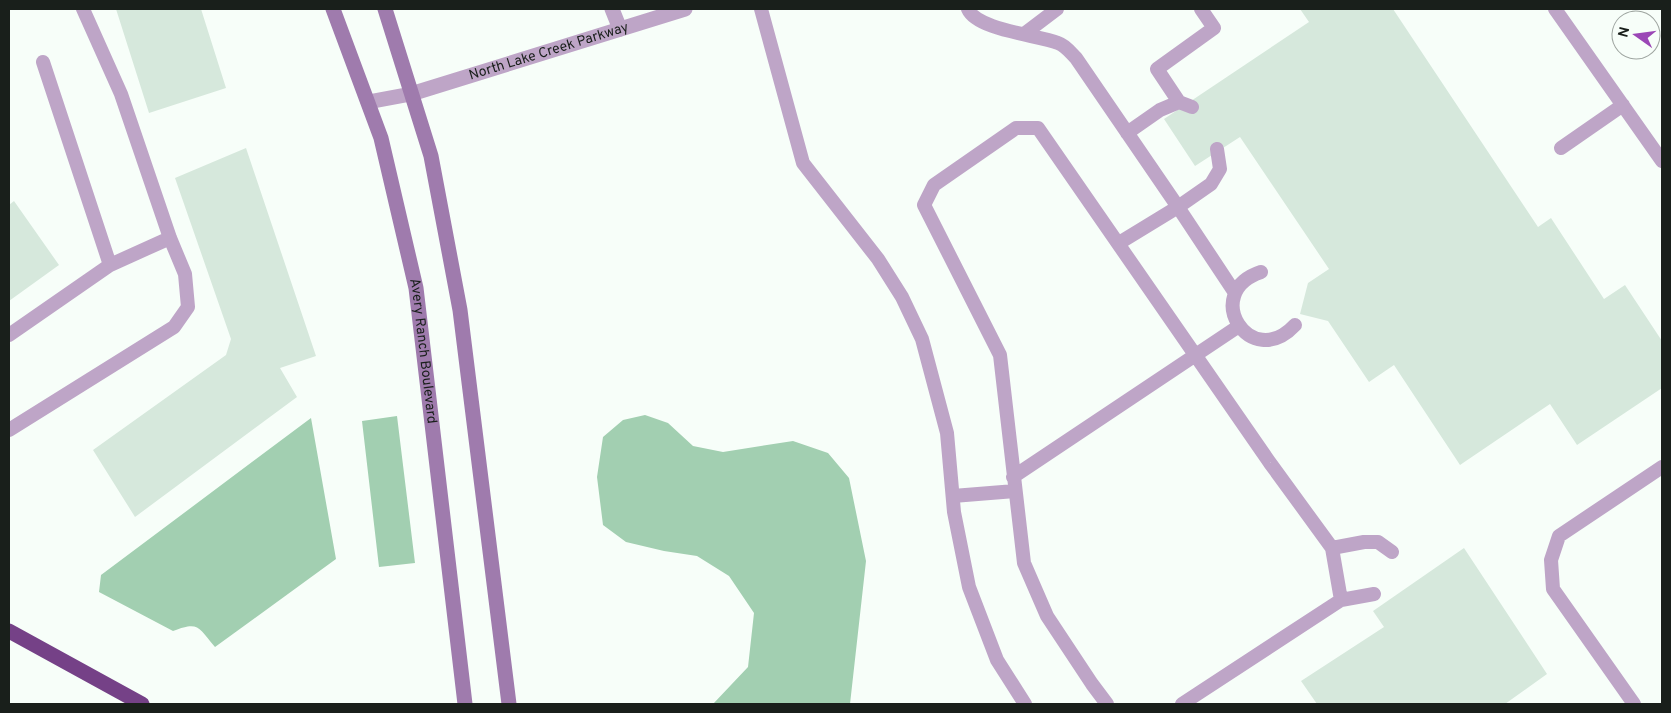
<svg xmlns="http://www.w3.org/2000/svg" width="1671" height="713" viewBox="0 0 1671 713" font-family="Overpass,sans-serif">
	<rect width="100%" height="100%" fill="#f7fef9"/>
	<!-- water -->
	<path fill="#a2cfb1" d="M645,415L668,423L693,446L723,452L793,441L828,453L849,478L866,561L850,704H713L748,667L754,613L729,576L697,556L664,551L626,542L603,525L597,477L603,437L623,420Z
		M397,416L415,563L379,567L362,421Z
		M311,418L336,559L215,647C198,627 199,621 173,631L99,592L101,575Z"/>
	<!-- building -->
	<path fill="#d6e8dc" d="M116,9H201L226,88L149,113Z
		M1300,9H1393L1538,227L1551,218L1604,299L1625,285L1662,341V388L1577,445L1550,404L1460,465L1394,365L1369,382L1328,321L1300,314L1308,283L1329,269L1240,137L1195,166L1164,119L1309,22Z
		M246,148L316,356L280,368L297,397L135,517L93,450L226,355L231,339L175,178Z
		M14,201L59,265L9,301V205Z
		M1464,548L1547,674L1505,704H1317L1301,681L1384,627L1373,611Z"/>
	<g fill="none" stroke-linecap="round" stroke-linejoin="round">
		<!-- service -->
		<path stroke="#bea5c7" stroke-width="14" d="M761,9L803,163L878,259L902,297L922,339L947,433L954,512L969,587L997,660L1025,704
			M968,9C977,30 1037,35 1058,43C1065,45 1071,53 1076,58L1178,207L1211,184L1220,169L1217,149
			M1555,9L1662,161
			M1024,34L1057,9
			M43,62L110,265
			M1179,102L1157,69L1214,28L1201,9
			M1127,133L1160,110L1179,102L1192,107
			M1561,148L1623,105
			M1119,243L1178,207L1235,293
			M1261,272C1200,292 1250,373 1295,325
			M9,335L110,265L170,238
			M9,430L174,327L188,307L185,274L170,238L121,94L83,9
			M1013,477L1239,326
			M953,496L1015,491
			M1332,548L1364,542H1378L1392,552
			M1341,600L1374,594
			M1107,704L1092,684L1047,616L1024,563L1000,355L924,205L934,185L1016,128H1038L1270,463L1332,548L1341,600L1182,704
			M1634,704L1553,589L1551,560L1559,536L1662,467"/>
		<!-- minor -->
		<g stroke="#bea5c7" stroke-width="15">
			<path d="M612,9L620,29"/>
			<path id="s1" d="M368,102L411,94L685,9"/>
		</g>
		<!-- secondary -->
		<g stroke="#9f7bad" stroke-width="15">
			<path id="s2" d="M333,9L381,138L416,288L465,704"/>
			<path d="M385,9L431,156L460,310L509,704"/>
		</g>
		<!-- motorway -->
		<path stroke="#754187" stroke-width="15" d="M9,631L142,704"/>
	</g>
	<g text-anchor="middle" dominant-baseline="central" stroke-width="4" stroke-linejoin="round" paint-order="stroke">
		<!-- street labels -->
		<g font-size="14" fill="#191f1b" stroke="#f7fef9">
			<text stroke="none"><textPath href="#s1" startOffset="188">North Lake Creek Parkway</textPath></text>
			<text stroke="none"><textPath href="#s2" startOffset="355">Avery Ranch Boulevard</textPath></text>
		</g>
	</g>
	<!-- border -->
	<rect width="1671" height="713" fill="none" stroke="#191f1b" stroke-width="20"/>
	<!-- north arrow -->
	<g transform="translate(1636 35) rotate(284)"><circle r="24" fill="#f7fef9" stroke="#9ea5a0"/>
	<path d="M0-4L9 19L0 12L-9 19Z" fill="#9b47b6"/>
	<text y="-8" font-size="14" font-weight="bold" text-anchor="middle" fill="#191f1b">N</text>
	</g>
</svg>
